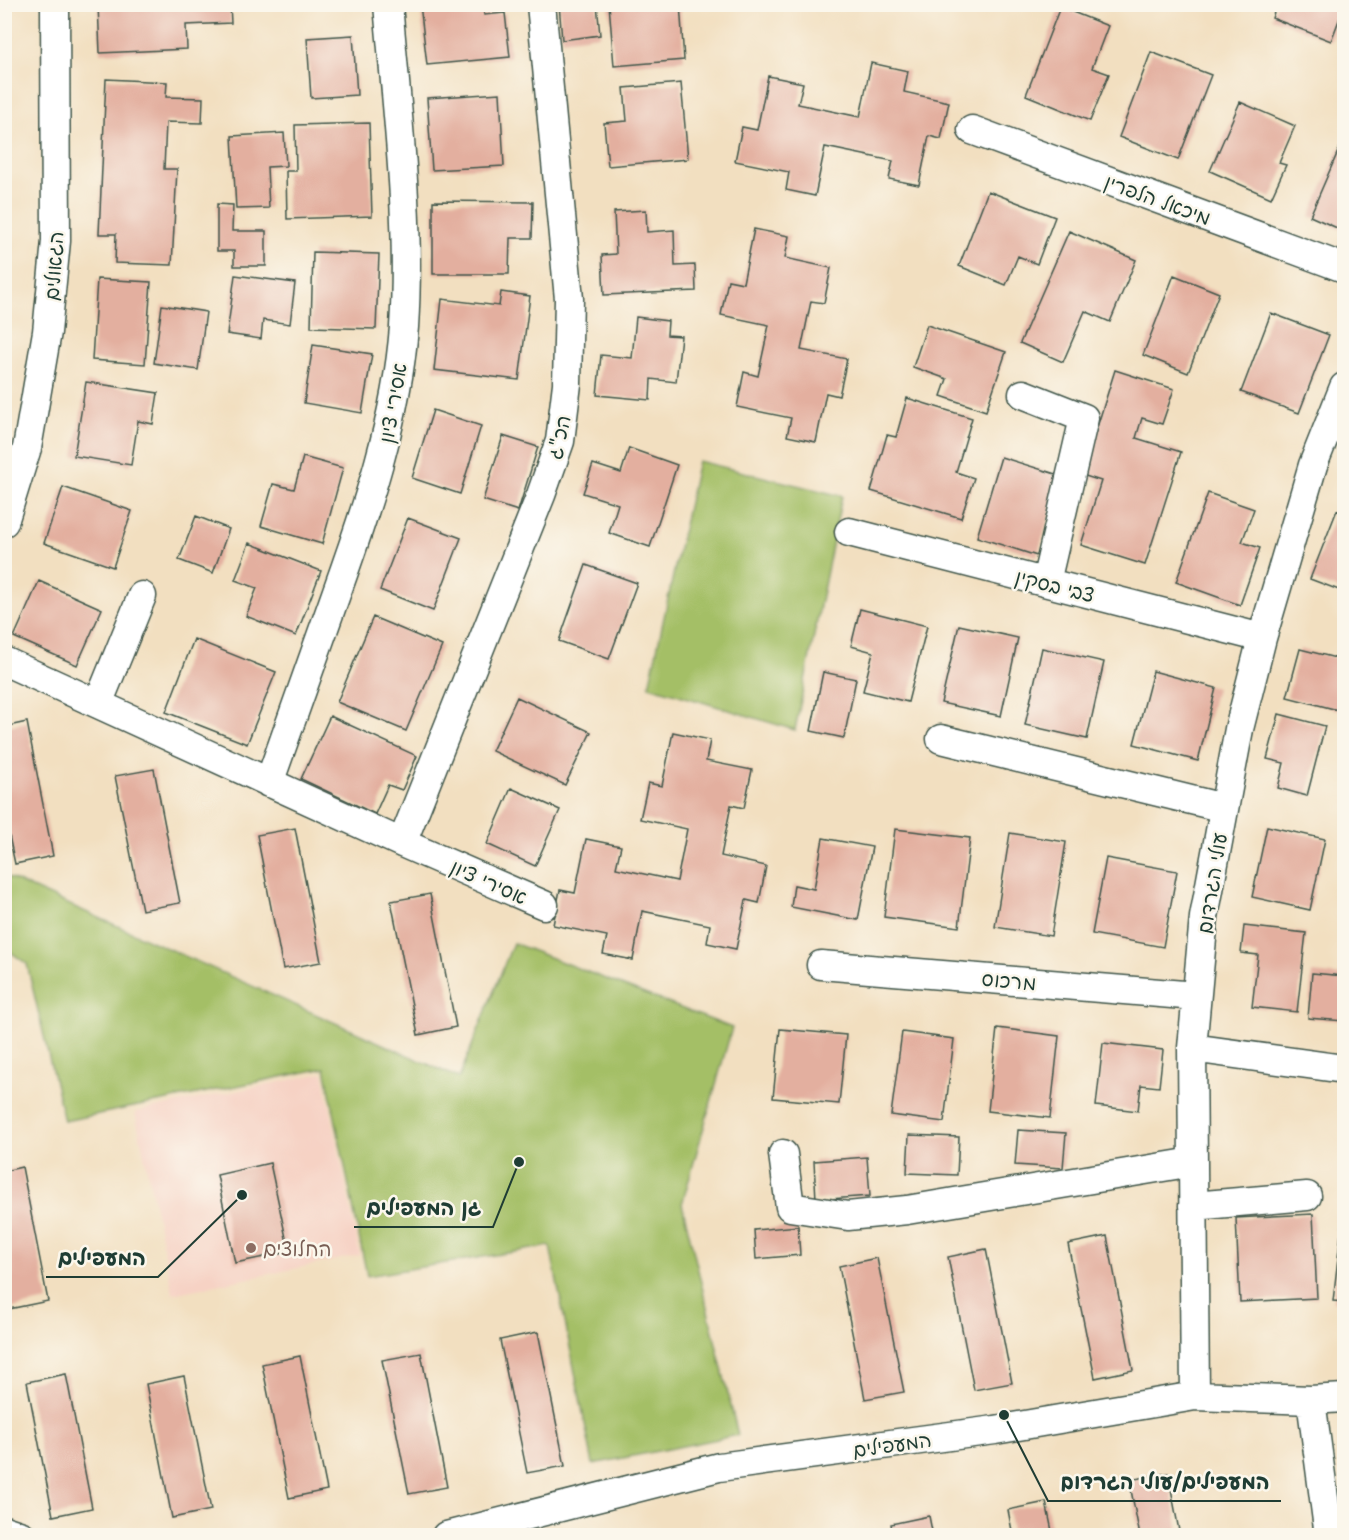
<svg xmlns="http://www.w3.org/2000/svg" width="1349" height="1540" viewBox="0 0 1349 1540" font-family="'Playpen Sans','Playpen Sans Hebrew',sans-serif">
	<rect width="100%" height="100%" fill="#fbf7ec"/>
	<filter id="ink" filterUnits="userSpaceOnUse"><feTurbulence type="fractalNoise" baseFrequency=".0167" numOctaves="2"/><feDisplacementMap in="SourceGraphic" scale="12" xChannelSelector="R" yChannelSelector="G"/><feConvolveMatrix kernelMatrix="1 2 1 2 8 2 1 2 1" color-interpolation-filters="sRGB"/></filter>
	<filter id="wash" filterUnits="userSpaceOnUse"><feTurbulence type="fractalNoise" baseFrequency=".008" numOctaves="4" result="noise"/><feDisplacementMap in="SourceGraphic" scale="24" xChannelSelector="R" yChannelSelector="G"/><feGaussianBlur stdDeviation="1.35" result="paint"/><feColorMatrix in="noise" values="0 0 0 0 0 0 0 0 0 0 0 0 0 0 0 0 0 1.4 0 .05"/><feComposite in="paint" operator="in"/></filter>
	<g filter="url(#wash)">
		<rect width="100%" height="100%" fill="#f2dfc0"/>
		<!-- built -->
		<path fill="#f6d2c4" d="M323,1073L360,1255L173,1294L135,1112Z"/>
		<!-- green -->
		<path fill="#a4bf66" stroke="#627e4d" stroke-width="1.5" d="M698,461L842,496L795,730L649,686Z
			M5,876L459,1078L513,943L732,1028L682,1204L738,1435L593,1464L550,1246L367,1276L325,1068L64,1121L27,964L5,948Z"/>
		<g id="blocks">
			<!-- building -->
			<path fill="#e3af9f" d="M98,4H230L231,23L186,25L187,49L100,53Z
				M420,4H482L484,15L505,13L510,57L427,65Z
				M559,4H597L600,35L562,40Z
				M609,4H680L684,60L614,66Z
				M1277,4H1344V7L1331,41L1272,18Z
				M1060,7L1108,26L1092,68L1109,74L1090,121L1026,95Z
				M4,29H9L6,66H4Z
				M353,35L357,95L311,98L307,38Z
				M1151,52L1211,75L1178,160L1119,137Z
				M871,63L908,71L904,92L949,102L941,139L929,136L919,185L889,179L893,161L825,147L815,196L786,190L789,172L735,161L742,127L757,130L768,76L803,83L798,104L860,117Z
				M106,79L167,82L166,97L203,98L202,123L166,122L164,169H177L172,265L115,263L116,234H99Z
				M681,83L688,159L608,166L604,123L627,121L624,88Z
				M500,93L504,166L432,170L427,98Z
				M1240,102L1295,126L1279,163L1286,165L1271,198L1210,171Z
				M369,123L372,216L287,219L286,171H296L295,125Z
				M4,130L8,131L6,154H4Z
				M284,133L286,166L267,167L269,208L236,209L232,136Z
				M1340,147L1344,148V231L1310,216Z
				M988,191L1055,217L1037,264L1018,256L1006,285L959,266Z
				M433,201L533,202L532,238H510L509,274H433Z
				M217,204L233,205L232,231H266V266H234V251H217Z
				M646,210L647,232L674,230L675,266L695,265L696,291L604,295L602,255L616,254L614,212Z
				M754,229L789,236L785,258L831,268L824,303L811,301L801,350L847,359L839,396L826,393L816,442L787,436L791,418L737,407L744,372L758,376L769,325L721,315L728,280L743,283Z
				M1069,231L1136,260L1110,322L1085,311L1063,362L1020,343Z
				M4,237L11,238L7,278H4Z
				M313,252L379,254L376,329L311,327Z
				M235,275L295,283L290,324L263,320L261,339L227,334Z
				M1174,275L1219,293L1188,373L1143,355Z
				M97,279L151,282L145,364L92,360Z
				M501,292L530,296L519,380L434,370L442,299L499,306Z
				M162,305L206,312L198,370L154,363Z
				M1271,313L1329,335L1299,413L1241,392Z
				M636,317L668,321L667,335L681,336L676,382L651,379L650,400L597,395L601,355L632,358Z
				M927,325L1006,352L986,411L941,396L947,379L913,367Z
				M313,345L372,354L362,413L304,403Z
				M1115,370L1174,389L1162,424L1142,418L1136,438L1181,452L1145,565L1081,545L1101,481L1082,475Z
				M86,382L158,393L153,424L138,421L131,465L74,456Z
				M907,398L972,418L956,472L974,478L961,518L871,491L887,435L896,437Z
				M433,410L481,426L460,494L412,478Z
				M503,436L538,447L518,511L483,500Z
				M629,448L677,465L650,547L609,533L618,504L583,493L593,464L621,473Z
				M303,457L343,468L322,544L261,526L273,484L294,489Z
				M1001,457L1062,476L1037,556L977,537Z
				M63,487L132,511L113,567L44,543Z
				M1208,493L1254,509L1242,542L1260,548L1240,605L1176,582Z
				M1337,510L1344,513V592L1310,579Z
				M196,516L229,529L213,573L179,560Z
				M408,518L461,538L433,611L380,590Z
				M249,543L321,571L296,636L246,616L257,588L235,580Z
				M586,565L637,583L609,659L559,641Z
				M39,581L102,609L77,665L14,637Z
				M860,609L927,626L908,702L863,691L873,652L851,646Z
				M373,617L442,646L406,731L337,702Z
				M959,625L1018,638L1001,716L941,703Z
				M194,639L276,672L247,744L166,712Z
				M1042,648L1104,662L1087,739L1025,725Z
				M1300,649L1344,660V685L1338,710L1287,697Z
				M1153,671L1216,688L1198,761L1134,744Z
				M823,672L856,679L844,738L811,731Z
				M517,697L591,732L565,785L492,751Z
				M1279,714L1325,726L1307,796L1278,788L1284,763L1267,759Z
				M330,716L417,756L402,790L388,785L375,814L301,779Z
				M27,722L53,856L15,864L4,812V727Z
				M673,732L710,740L706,761L752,770L744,808L731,805L721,856L766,866L759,903L746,900L736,949L707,943L710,925L642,911L633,960L603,954L607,936L553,925L560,890L575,893L586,839L621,846L616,868L677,881L687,829L640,819L648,783L662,786Z
				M154,769L180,903L142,910L115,776Z
				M511,788L560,810L535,866L487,844Z
				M1267,826L1325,839L1310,910L1252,897Z
				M295,828L321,962L283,969L257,835Z
				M895,829L970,838L959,927L884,917Z
				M1010,833L1066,842L1051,936L995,927Z
				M823,838L872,847L858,920L791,907L794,885L814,889Z
				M1106,858L1177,871L1163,947L1092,934Z
				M430,894L456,1027L418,1035L391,901Z
				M1244,926L1306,933L1297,1012L1252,1007L1258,955L1241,953Z
				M1312,973L1344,976V1021L1308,1018Z
				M997,1028L1059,1036L1050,1118L988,1111Z
				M780,1029L846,1035L839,1104L773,1098Z
				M902,1032L954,1039L944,1122L891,1115Z
				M1103,1043L1163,1050L1159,1087L1141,1085L1138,1111L1096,1106Z
				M1018,1130L1066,1133L1063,1168L1015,1165Z
				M909,1135L959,1137L957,1175L907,1173Z
				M867,1157L870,1196L816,1200L814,1161Z
				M270,1163L289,1252L235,1263L217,1175Z
				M22,1167L48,1301L9,1309L4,1285V1171Z
				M1313,1214L1317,1298L1240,1302L1236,1218Z
				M1343,1215H1344V1302L1333,1301Z
				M798,1226L800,1255L756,1259L754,1230Z
				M1107,1236L1133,1370L1095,1378L1068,1244Z
				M986,1249L1012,1383L974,1390L948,1257Z
				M877,1258L904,1392L865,1399L839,1266Z
				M538,1332L565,1466L527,1473L500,1340Z
				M421,1353L447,1487L409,1494L382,1360Z
				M300,1356L327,1490L289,1498L262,1364Z
				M66,1374L92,1508L53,1516L27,1382Z
				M184,1376L211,1510L172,1518L146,1384Z
				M1168,1473L1180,1536H1140L1129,1480Z
				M1046,1502L1053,1536H1013L1008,1510Z
				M929,1516L933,1536H893L891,1524Z"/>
		</g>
	</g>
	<g filter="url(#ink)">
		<use href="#blocks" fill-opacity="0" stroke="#3f5549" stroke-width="1.5"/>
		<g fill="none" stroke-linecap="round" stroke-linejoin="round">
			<!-- minor casing -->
			<g stroke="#3f5549" stroke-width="31">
				<path id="minor" d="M972,130L1344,268
					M1023,394L1084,418L1046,582
					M4,522L27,448L47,332L56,241L55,4
					M849,532L1262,638
					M4,661L402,843L544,905
					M98,704L142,596
					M941,739L1224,808
					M269,783C291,720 314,657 336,594C367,508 397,419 404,327C411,220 397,111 388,4
					M402,843L541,495L560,441L567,384L569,299L541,4
					M821,965L1196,996
					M1192,1048L1344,1069
					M783,1154L790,1207L848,1216L907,1210L1193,1162
					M1193,1206L1307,1196
					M1195,1396L1192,1048L1204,917L1239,729L1262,638L1313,465L1344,387
					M1311,1400L1329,1536
					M4,1530L22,1536
					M446,1536L719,1467L995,1430L1195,1396L1311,1400L1344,1398"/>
			</g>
			<!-- minor -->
			<use href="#minor" stroke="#fff" stroke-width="28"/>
		</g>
	</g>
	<!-- markers -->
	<circle fill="#8d6e63" stroke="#fbf7ec" stroke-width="2" cx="251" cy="1248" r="6"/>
	<g text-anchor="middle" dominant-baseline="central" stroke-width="5" stroke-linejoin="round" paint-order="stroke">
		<!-- street labels -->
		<g font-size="20" fill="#1f3d34" stroke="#fbf7ec">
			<text transform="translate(1158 199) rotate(20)">מיכאל הלפרין</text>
			<text transform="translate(53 266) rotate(-86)">הגאולים</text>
			<text transform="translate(392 403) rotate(-80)">אסירי ציון</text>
			<text transform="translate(558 437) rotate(-77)">הכ"ג</text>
			<text transform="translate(1055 585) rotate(14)">צבי בסקין</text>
			<text transform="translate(489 881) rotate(24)">אסירי ציון</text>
			<text transform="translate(1211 883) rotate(-81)">עולי הגרדום</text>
			<text transform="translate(1009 980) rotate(5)">מרכוס</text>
			<text transform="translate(892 1444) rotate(-8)">המעפילים</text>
		</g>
		<!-- education labels -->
		<g font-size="20" fill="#785e54" stroke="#fbf7ec" text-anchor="start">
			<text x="263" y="1248">החלוצים</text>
		</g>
	</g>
	<!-- callouts -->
	<path fill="none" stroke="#1f3d34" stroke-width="2" d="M519 1162L493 1227H354M242 1195L158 1277H46M1004 1415L1048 1501H1281"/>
	<g fill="#1f3d34" stroke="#fbf7ec" stroke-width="2">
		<circle cx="519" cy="1162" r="6"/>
		<circle cx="242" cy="1195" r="6"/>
		<circle cx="1004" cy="1415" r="6"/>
	</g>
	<g font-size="21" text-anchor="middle" font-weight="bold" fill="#1f3d34" stroke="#fbf7ec" stroke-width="5" stroke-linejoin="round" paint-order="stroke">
		<text x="424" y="1215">גן המעפילים</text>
		<text x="102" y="1265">המעפילים</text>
		<text x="1165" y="1489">המעפילים/עולי הגרדום</text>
	</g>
	<!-- margin -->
	<rect width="1349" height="1540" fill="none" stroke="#fbf7ec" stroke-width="24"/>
</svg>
